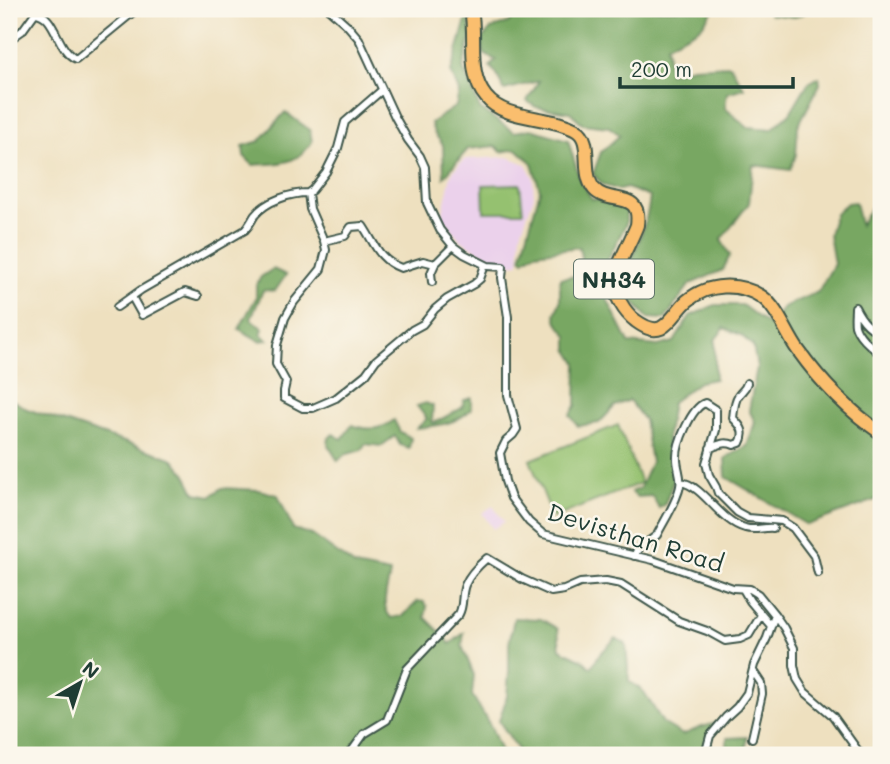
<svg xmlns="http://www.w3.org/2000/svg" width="890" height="764" viewBox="0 0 890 764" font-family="Mali,sans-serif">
	<rect width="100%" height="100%" fill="#fbf7ec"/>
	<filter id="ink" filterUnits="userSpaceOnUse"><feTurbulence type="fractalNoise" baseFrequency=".0143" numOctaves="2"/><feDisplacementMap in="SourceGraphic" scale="14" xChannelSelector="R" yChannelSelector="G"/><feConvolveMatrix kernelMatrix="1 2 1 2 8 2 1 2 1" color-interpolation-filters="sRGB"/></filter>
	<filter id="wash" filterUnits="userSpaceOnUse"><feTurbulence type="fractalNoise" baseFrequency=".00686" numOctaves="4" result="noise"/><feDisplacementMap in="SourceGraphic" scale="28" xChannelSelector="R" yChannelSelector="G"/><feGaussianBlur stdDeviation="1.57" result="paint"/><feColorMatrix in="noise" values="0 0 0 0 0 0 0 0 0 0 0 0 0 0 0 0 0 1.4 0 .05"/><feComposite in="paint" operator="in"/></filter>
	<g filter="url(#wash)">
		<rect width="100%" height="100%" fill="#eee0bf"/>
		<!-- built -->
		<path fill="#ebd1eb" d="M508,157L526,164L533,177L534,196L521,233L519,263L508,265L493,260L460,240L442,216L451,174L460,163L465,159Z
			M493,506L504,522L493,529L482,513Z"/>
		<!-- green -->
		<path fill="#95c16f" stroke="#5a7f52" stroke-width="2" d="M520,184L523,212H484L483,185Z
			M618,425L641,483L553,518L530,460Z"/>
		<!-- forest -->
		<path fill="#78a762" stroke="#4c724b" stroke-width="2" d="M520,9H714L700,28L667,45L669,73L692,67L730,65L744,88L727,93L725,108L747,127L772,129L790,113L808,83L819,77L820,84L798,126L796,155L790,170L753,165L749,203L721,240L730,255L723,270L690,284L665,319L648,318L625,293C628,259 647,231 650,197L627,188L619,190L603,185L593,174L601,152L620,135L609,127L583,124L570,112L536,107L527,101L539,81L504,90L496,73L490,66L496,60L484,54L481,40L491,29L510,22Z
			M769,9H813L795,17L769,14Z
			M468,13L471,36L463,68L480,109L514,132L531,129L568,140L580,180L592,199L607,200L626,211V224L606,263L607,299L629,343L658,346L674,342L690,316L715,305H742L770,326L783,307L818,292L834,264L829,234L835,214L847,203L855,202L860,225L881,193V498L807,525L726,477L725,458L747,446L755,422L749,410L757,367L753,346L741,335L724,328L715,340V379L699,382L672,402L667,436L669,459L676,474L665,504L659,508L652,496L637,497L631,492L640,488L651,462L644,420L629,400L615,406L599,423L578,426L570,415L576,406L577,363L568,349V336L557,322L555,314L560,302V278L576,276L583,266L579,247L535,253L524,260L521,258L540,190L532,163L517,149L501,152L496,146L468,149L444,177L443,145L434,133L431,123L456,106L459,92L451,72Z
			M285,112L310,130L312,142C296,166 279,163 253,165L244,156L243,146L260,141Z
			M273,269L286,275L275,291L263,290L251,319L263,329L261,334L267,340L260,341L239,329L256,298V285L261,277Z
			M9,398L27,409L171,458C183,467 189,480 195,493L211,496L222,488L259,490L278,495L293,529L312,535L355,566L390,573C388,590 379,604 391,618L403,616L418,601L424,602L427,606L425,617L445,637L450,644L464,633L462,646L474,675L472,695L491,727L502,754L519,751L499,721L507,696L509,672V644L514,618L541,619L558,629L560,649L583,660L591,668L599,655L616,638L626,644L629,681L644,692L663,723L683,735L699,728L716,723L706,755H9Z
			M472,398V408C458,424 437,426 417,428L427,419L417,406L426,403L433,406L432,422L434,423L462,408L464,400Z
			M394,420L400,432L411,438L409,448L400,445L395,436L381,446L365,444L362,450L344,455L338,461L328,445L329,438L333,434L342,439L352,425C366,430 381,431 394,420Z
			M747,737L746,751L748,755H727V738Z"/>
	</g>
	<g filter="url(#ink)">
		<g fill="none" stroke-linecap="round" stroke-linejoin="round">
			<!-- street casing -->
			<g stroke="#3e5549" stroke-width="10">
				<path id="street" d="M329,9L347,25L359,39L395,117L408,140L420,156L425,167L427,203L440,230L453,246L464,254L488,266L503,267L502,278L508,317V395L517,429L513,435L506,441L500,453L505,481L511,498L529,522L543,534L653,560L733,588L750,589L758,594L775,615L767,638L754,665L747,693L737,707L726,717L710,736L705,755
					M9,40L22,31L35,13C56,14 56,50 76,59L137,9
					M382,90L345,122L338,148L326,172L312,190L308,193L310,209L324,241L326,250L321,269L294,302L285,318L277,345L276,364L286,382L284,391V398L303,408H313L336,398L366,374L376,360L412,330L423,324L435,309L447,299L474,284L480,279L485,265
					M324,241L345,236L351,227L363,226C375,244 379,260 401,268L423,261L435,264L453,246
					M432,282L431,273L435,264
					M132,297L142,315L185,292L198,296
					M117,307L141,290L245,230C250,225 251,221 255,215C266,201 291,193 308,193
					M881,332C869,330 860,317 855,307C855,313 854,319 855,325C858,337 872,347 881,355
					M710,448C719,445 724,441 734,445L740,443C746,432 741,426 733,418C734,411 734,402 738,396C742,390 745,390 747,383
					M681,482C704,486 719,521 745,528C754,531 764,527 773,528
					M634,556C639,545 648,543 657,535C664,521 677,502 680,486C682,477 677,468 677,459C676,445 691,408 705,403L716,410V430L706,463L709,475L716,487L718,493L737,512L748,518L782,521L793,528L814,556L818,573
					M743,589L750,601L771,626
					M775,615L784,628L794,648V665L797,679L805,692L833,716L861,755
					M752,738L762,694L761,683L753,671
					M349,755L364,734L387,720L407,669L459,614C464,605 461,595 465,585C469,575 479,565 487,558L522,579L551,592L564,590L580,583L606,581L621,584L679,621L707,631L725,641L740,639L749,635L761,615"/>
			</g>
			<!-- highway casing -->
			<g stroke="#3e5549" stroke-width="16">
				<path id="highway" d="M471,9C477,37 466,73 486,97C505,121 550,115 576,130C594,140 580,172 594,189C609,206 642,189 637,225C633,237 614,271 614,280C614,295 624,312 636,321C643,326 652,332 661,328C672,322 678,309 687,301C708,283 739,282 762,297C777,307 787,335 798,350C821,382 849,411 881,433"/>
			</g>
			<!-- street -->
			<use href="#street" stroke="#fff" stroke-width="6"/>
			<!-- highway -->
			<use href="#highway" stroke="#fabe6e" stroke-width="12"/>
		</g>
	</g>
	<g text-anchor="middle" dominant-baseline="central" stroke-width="5" stroke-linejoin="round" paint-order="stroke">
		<!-- shield labels -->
		<rect fill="#fbf7ec" stroke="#61756b" stroke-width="2" x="574" y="259.5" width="80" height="39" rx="5"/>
		<g font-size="23" font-weight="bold" fill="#1f3d34">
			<text x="614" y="279">NH34</text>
		</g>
		<!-- street labels -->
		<g font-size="24" fill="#1f3d34" stroke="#fbf7ec">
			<text transform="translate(636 537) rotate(17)">Devisthan Road</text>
		</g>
	</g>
	<!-- margin -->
	<rect width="890" height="764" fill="none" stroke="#fbf7ec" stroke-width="35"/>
	<!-- north arrow -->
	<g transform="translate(80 683) rotate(39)" stroke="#fbf7ec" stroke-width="5" paint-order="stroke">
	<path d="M0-5L12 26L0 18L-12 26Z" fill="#1f3d34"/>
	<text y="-10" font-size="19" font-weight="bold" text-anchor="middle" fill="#1f3d34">N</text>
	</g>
	<!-- scale -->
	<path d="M620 77v10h173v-10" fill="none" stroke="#1f3d34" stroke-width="3.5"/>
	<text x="631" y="77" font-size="21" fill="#1f3d34" stroke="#fbf7ec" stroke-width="5" paint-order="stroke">200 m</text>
</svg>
